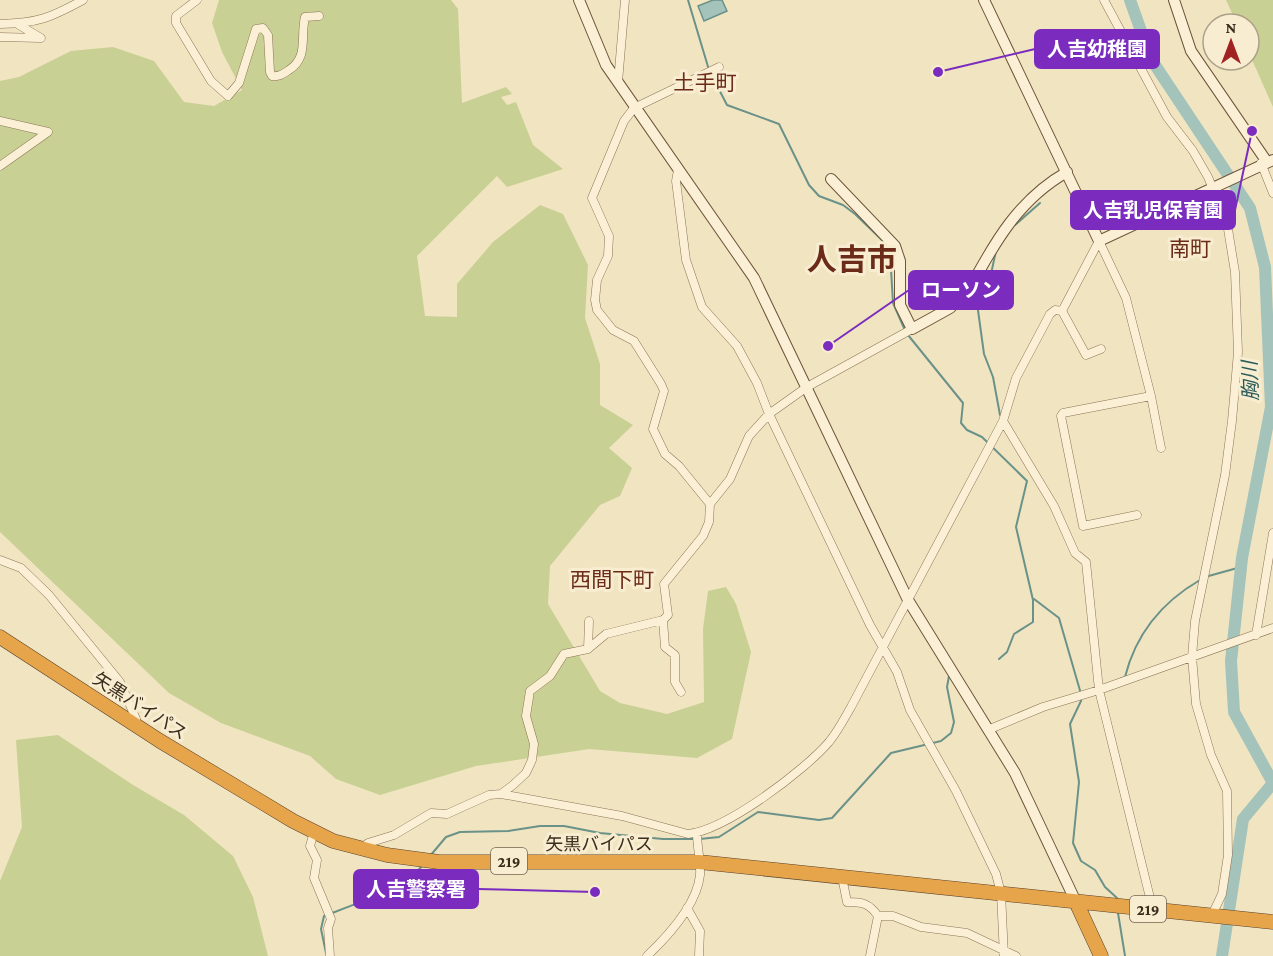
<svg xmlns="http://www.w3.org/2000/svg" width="1273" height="956" viewBox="0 0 1273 956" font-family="'Crimson Pro','Noto Sans JP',serif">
	<rect width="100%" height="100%" fill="#f1e4c1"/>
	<!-- green -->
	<path fill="#c8d094" d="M219,0H451L458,9L462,103L506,87L512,94L501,97L507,105L516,102L533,145L563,169L507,187L497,176L417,256L425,316L457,317V284L493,242L540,205L563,214L588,265L585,318L600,364V405L633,425L609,448L632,468L620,496L600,505L550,566L548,604L600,691L620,703L667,714L704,702L703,629L708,591L726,587L736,604L751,652L732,739L697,758L589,749L476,766L380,795L336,779L310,756L221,723L169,693L0,532V81L19,77L71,51L113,47L154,61L184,102L214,106L242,90L222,52L212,23Z
		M1226,0H1273V107L1249,53V24H1237Z
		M58,735L133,785L184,815L233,856L253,897L268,956H0V881L22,827L16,740Z"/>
	<!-- water -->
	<path fill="#a4c3bb" stroke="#6a9289" stroke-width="1.5" d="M713,0H722L727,11L704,21L698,6Z"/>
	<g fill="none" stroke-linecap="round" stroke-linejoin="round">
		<!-- stream -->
		<path stroke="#6a9289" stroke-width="2" d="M688,0L709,70
			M711,74L727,105L779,124L809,185L819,196L843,205L855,214L884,242L890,252L893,303L904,328
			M1015,225L1040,203
			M996,251L989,283L977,303L984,354L993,377L1000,415
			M908,335L963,403L961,423L967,430L982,437L1027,481L1016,527L1033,600V622L1014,634L1007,652L999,659
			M1205,577L1241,567
			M1034,599L1059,618L1081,694V701L1070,724L1079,782L1073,843L1081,861L1095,870L1105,887L1117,898
			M1120,679L1125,677C1136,633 1162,602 1200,580
			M700,839L719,837L758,812L819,820L832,818L891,753L941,741L951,733L954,722L947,687L949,676
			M430,856L446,837L460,832L508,831L540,826H564L600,833L663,839H694
			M1118,913L1125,956
			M326,953L321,929L324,916C353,905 404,888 423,865"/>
		<!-- river -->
		<path stroke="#a4c3bb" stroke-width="12" d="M1130,0L1151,59L1250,208L1265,267L1271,407L1242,558L1231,661L1234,712L1273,783
			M1222,956L1243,819L1273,783"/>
		<!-- street casing -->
		<g stroke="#8c7457" stroke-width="9">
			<path id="street" d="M197,0L176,16V23L211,81L228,96L239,83L256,29L263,28L268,35L270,72L272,76C279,77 283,74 289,70C309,57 300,37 305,17L319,16
				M1104,0L1167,117L1193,151L1208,177L1227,223L1235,272L1238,352L1232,421L1225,475L1195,621L1192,657L1196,704L1211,755L1227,791L1228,855L1222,894L1212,915
				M0,24C38,23 50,18 83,0
				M0,37L41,38L19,25
				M618,82L625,0
				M0,121L48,132L0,166
				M1261,163L1273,193
				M678,170L676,181L686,260L702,307L737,346L757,383L769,414L870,625L897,672L910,710L956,791L996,874L1001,893L1004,956
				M1099,241L1126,298L1151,396L1063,413L1061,416L1083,526L1137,515
				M1062,311L1099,241
				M1151,396L1161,448
				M1003,421L1054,506L1075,553L1086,562L1099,690L1153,910
				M710,504L679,466L665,454L653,429L664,391L661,384L634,341L613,330L597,310L595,300L597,280L608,256L609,236L592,198L624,121L634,108L719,67
				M0,560L21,568L49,595L120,682L136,719
				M1256,635L1273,533
				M588,649L606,634L663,620
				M681,692L675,682V655L665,647L663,620L668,615L664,584L703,536L709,522L710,504L730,479L749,436L769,414L807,387L912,329
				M990,729L1043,707L1099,690L1273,628
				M501,794L622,816L688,834C726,830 804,771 829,742C838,731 844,719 851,707L1003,421L1016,378L1050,314L1055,310L1062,311L1086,355L1101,349
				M314,832L310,846L317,860L314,878L331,919L328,928L330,956
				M361,849L368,843L394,835L431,813L447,814L489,795L501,794L513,785L526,773L532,760L534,744L526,716L530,691L550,676L564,654L588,649L589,621
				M842,877L847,902C862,902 869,903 878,916L870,956
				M687,908L700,931L699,956
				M878,916H893L921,927L967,933L1016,956
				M647,956C668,936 697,905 700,875C701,861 697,847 697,833"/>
		</g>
		<!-- secondary casing -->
		<g stroke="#6e553a" stroke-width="12">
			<path id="secondary" d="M579,0L606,65L754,278L908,600L1015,773L1076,902
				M984,0L1099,241L1273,160
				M1174,0L1191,51L1267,162
				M831,179L895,246L900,261V305L912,329L950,308L969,290C994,243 1019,199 1067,172"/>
		</g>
		<!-- highway casing -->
		<g stroke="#59422b" stroke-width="15">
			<path id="highway" d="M0,637L160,741L293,821L333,841L387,855L439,862H699L1273,922
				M1076,902L1101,956"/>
		</g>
		<!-- street -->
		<use href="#street" stroke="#fbf0d5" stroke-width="8"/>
		<!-- secondary -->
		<use href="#secondary" stroke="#fbf0d5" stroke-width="10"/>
		<!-- highway -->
		<use href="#highway" stroke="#e7a54b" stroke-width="14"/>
	</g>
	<g text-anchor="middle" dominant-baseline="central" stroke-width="6" stroke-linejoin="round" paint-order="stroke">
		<!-- shield labels -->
		<g fill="#f8edd1" stroke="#746652" stroke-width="1.5">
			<rect x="491" y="848" width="36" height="26" rx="4.5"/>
			<rect x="1130" y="896" width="36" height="26" rx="4.5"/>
		</g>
		<g font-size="16" font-weight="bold" fill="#3b2c1c">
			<text x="509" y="861">219</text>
			<text x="1148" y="909">219</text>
		</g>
		<!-- street labels -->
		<g font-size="18" fill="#3b2c1c" stroke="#f8edd1">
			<text transform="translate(140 706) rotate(33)">矢黒バイパス</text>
			<text x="599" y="844">矢黒バイパス</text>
		</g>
		<!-- water labels -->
		<g font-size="20" font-style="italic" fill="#2a5c59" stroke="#f8edd1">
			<text transform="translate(1250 381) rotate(-92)">胸川</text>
		</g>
		<!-- quarter labels -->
		<g font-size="21" fill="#6b2b18" stroke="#f8edd1">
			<text x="705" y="83">土手町</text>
			<text x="1190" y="249">南町</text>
			<text x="612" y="580">西間下町</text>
		</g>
		<!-- town labels -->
		<g font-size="30" font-weight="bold" fill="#6b2b18" stroke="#f8edd1">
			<text x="852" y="259">人吉市</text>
		</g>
	</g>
	<!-- callouts -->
	<path fill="none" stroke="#7b2cbf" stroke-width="2" d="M938 72L1035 49M1252 131L1235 210M828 346L909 290M595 892L478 889"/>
	<g fill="#7b2cbf" stroke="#f8edd1" stroke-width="2">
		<circle cx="938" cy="72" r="6"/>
		<circle cx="1252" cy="131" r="6"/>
		<circle cx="828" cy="346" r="6"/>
		<circle cx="595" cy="892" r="6"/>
	</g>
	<g fill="#7b2cbf" stroke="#7b2cbf" stroke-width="2">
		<rect x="1035" y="30" width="124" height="38" rx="6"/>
		<rect x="1071" y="191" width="164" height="38" rx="6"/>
		<rect x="909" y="271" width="104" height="38" rx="6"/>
		<rect x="354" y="870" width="124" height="38" rx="6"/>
	</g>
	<g font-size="20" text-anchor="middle" font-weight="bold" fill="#fff">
		<text x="1097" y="56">人吉幼稚園</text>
		<text x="1153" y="217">人吉乳児保育園</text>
		<text x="961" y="297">ローソン</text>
		<text x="416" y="896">人吉警察署</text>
	</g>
	<!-- north arrow -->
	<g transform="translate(1231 42)"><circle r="28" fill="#f8edd1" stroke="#aca089" stroke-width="1.5"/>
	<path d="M0-4.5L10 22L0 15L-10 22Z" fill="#a02322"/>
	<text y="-9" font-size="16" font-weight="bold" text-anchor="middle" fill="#3b2c1c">N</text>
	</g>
</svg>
